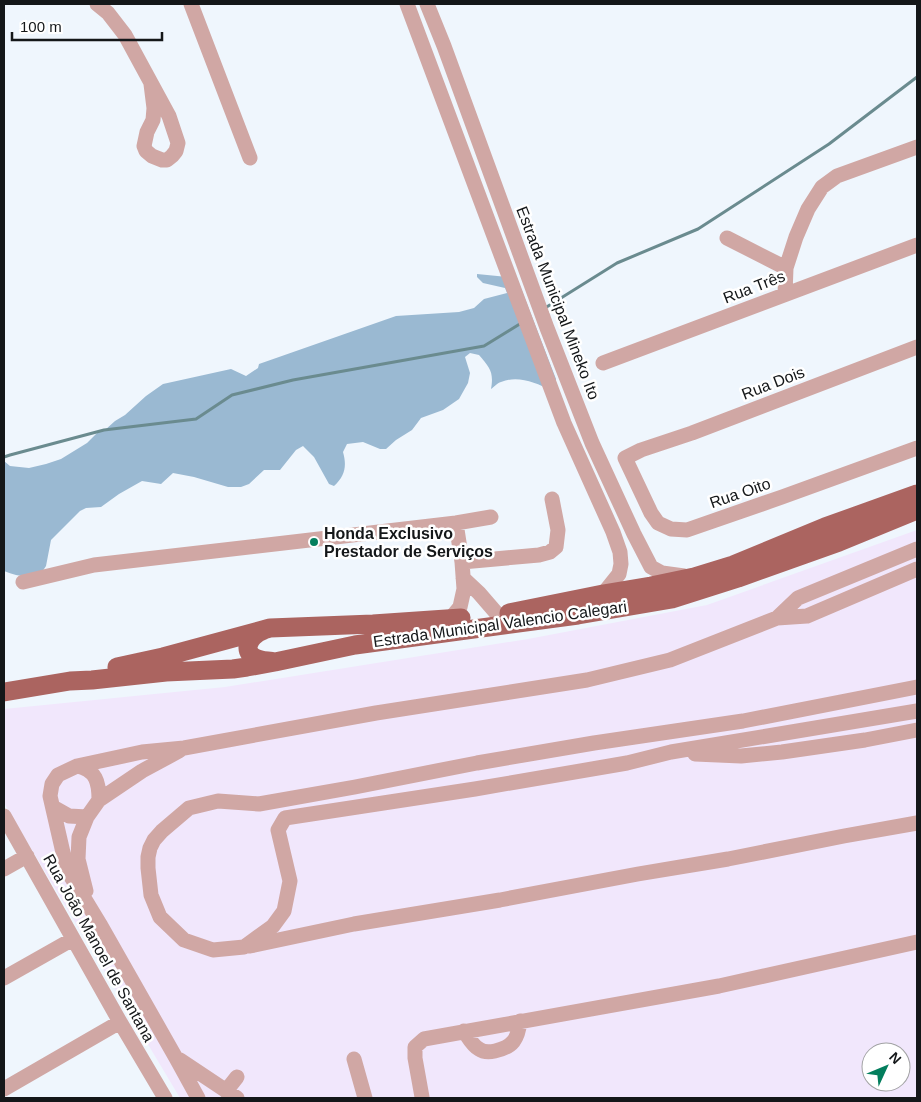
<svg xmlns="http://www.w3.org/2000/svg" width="921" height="1102" viewBox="0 0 921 1102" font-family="Helvetica,sans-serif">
	<rect width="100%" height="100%" fill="#eff6fd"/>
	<!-- industrial -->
	<path fill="#f1e7fc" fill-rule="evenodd" d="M917,530V1098H180L4,803V709L225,687L528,639L707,605ZM871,1052H901V1082H871Z"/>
	<!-- forest -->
	<path fill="#9ab9d2" d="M477,274L517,278L556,379L555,389L551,390C536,383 518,375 501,382C497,383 494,387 491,389C494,372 490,368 479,355L470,353L465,357L470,373L468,383L459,399L443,410L421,418L412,430L396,440L386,449H380L363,442L347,444L343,452C347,466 345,476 334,486L329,484L314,457L303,446L296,450L280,470H264L249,484L241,487H228L194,477L173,473L161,484L142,481L119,494L101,507L86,508L80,511L51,540L46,566L40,575C27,578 16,576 4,571V461L10,466L29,468L46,464L61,459L87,443L98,432L105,430L115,421L125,415L146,396L163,384L231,369L246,376L258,368L259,364L396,316L459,312L474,308L484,299L507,293L505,288L483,283L477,277Z"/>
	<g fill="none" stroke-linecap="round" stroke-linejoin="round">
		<!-- stream -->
		<path stroke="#6a8b8f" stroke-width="3" d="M545,308L617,263L698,229L829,144L917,77
			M4,457L10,455L104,430L196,419L232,395L293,380L484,346L523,322"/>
		<!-- minor -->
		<path stroke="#d0a7a4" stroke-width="15" d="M97,4L108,13L125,35L169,116L178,143L176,151L172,156L167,160H162L152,156L146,151L144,146L147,132L153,120L154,108L151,84
			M191,4L250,158
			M407,4L564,423L613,532L620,552L621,564L619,574L603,594
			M427,4L444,46L547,328L592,443L634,534L651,567L662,573L684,576
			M727,238L786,268
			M785,294L786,268L796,237L808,209L822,187L837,176L917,147
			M917,347L692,433L641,450L625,458L651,513L658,523L671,529L687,530L782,497L917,448
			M603,363L917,245
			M462,562L539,555L550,552L556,547L558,530L552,499
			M463,578L479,593L498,615
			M23,582L94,565L456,523L491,517
			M777,618L798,598L917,549
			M450,619L460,607L464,589L462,562L456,523
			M917,687L743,721L594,743L477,763L355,787L259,804L218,801L189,808L162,831L154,840L150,848L148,857V868L151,895L160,917L184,940L213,950L244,947L273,926L284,911L290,881L278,830L285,818L475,789L627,763L671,752L917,711
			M695,754L741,756L782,752L865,740L917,730
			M77,766C96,770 99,782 99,800
			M53,807L69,816L87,817
			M4,816L120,1022L165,1098
			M4,869L27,856
			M86,891L78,859L79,837L87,817L99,800L142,771L179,751
			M250,946L354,924L500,900L638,874L728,859L844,836L917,823
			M4,978L73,939
			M464,1031C468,1037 473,1046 479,1049C483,1052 490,1052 495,1051C513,1047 518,1039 520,1021
			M354,1059L365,1098
			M180,1060L237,1098
			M4,1089L120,1022
			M226,1091L237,1077
			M422,1097L415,1058V1047L424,1039L719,986L917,942
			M198,1098L176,1058L101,926L67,870L50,796L52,784L58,775L77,766L142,752L184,748L376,713L587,680L670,660L777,618L807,616L917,569"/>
		<!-- major -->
		<path stroke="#ab6460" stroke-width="19" d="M509,613L603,594L651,586L694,577L733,565L825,527L917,494
			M264,630C247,636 240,655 261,660C265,661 270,661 274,662
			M117,667L163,657L270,628L373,624L461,618
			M4,692L70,681L92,680L166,672L233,669L247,667L275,662L355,645L578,615L672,599L738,578L839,542L917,510"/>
	</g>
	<!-- markers -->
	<circle fill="#037e5d" stroke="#fff" stroke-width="2" cx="314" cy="542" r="5"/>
	<g text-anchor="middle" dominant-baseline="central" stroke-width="5" stroke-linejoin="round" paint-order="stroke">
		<!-- street labels -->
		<g font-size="16" fill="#141719" stroke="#fff">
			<text transform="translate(754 287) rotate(-21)">Rua Três</text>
			<text transform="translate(558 303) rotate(69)">Estrada Municipal Mineko Ito</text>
			<text transform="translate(773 383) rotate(-21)">Rua Dois</text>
			<text transform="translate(740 493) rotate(-19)">Rua Oito</text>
			<text transform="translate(500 624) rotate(-8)">Estrada Municipal Valencio Calegari</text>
			<text transform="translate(99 948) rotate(61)">Rua João Manoel de Santana</text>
		</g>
		<!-- poi labels -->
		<g font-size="16" font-weight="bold" fill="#141719" stroke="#fff" text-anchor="start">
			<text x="324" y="533">Honda Exclusivo<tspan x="324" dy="18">Prestador de Serviços</tspan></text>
		</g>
	</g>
	<!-- border -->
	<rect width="921" height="1102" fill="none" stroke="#141719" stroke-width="10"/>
	<!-- north arrow -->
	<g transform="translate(886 1067) rotate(46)"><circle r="24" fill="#ffffff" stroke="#a1a2a3"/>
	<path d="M0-4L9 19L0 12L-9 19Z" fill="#037e5d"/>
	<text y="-8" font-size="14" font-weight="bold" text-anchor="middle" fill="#141719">N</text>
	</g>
	<!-- scale -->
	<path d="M12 32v8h150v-8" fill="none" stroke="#141719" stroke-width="2.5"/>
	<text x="20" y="32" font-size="15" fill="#141719" stroke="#ffffff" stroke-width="4" paint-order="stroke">100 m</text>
</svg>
